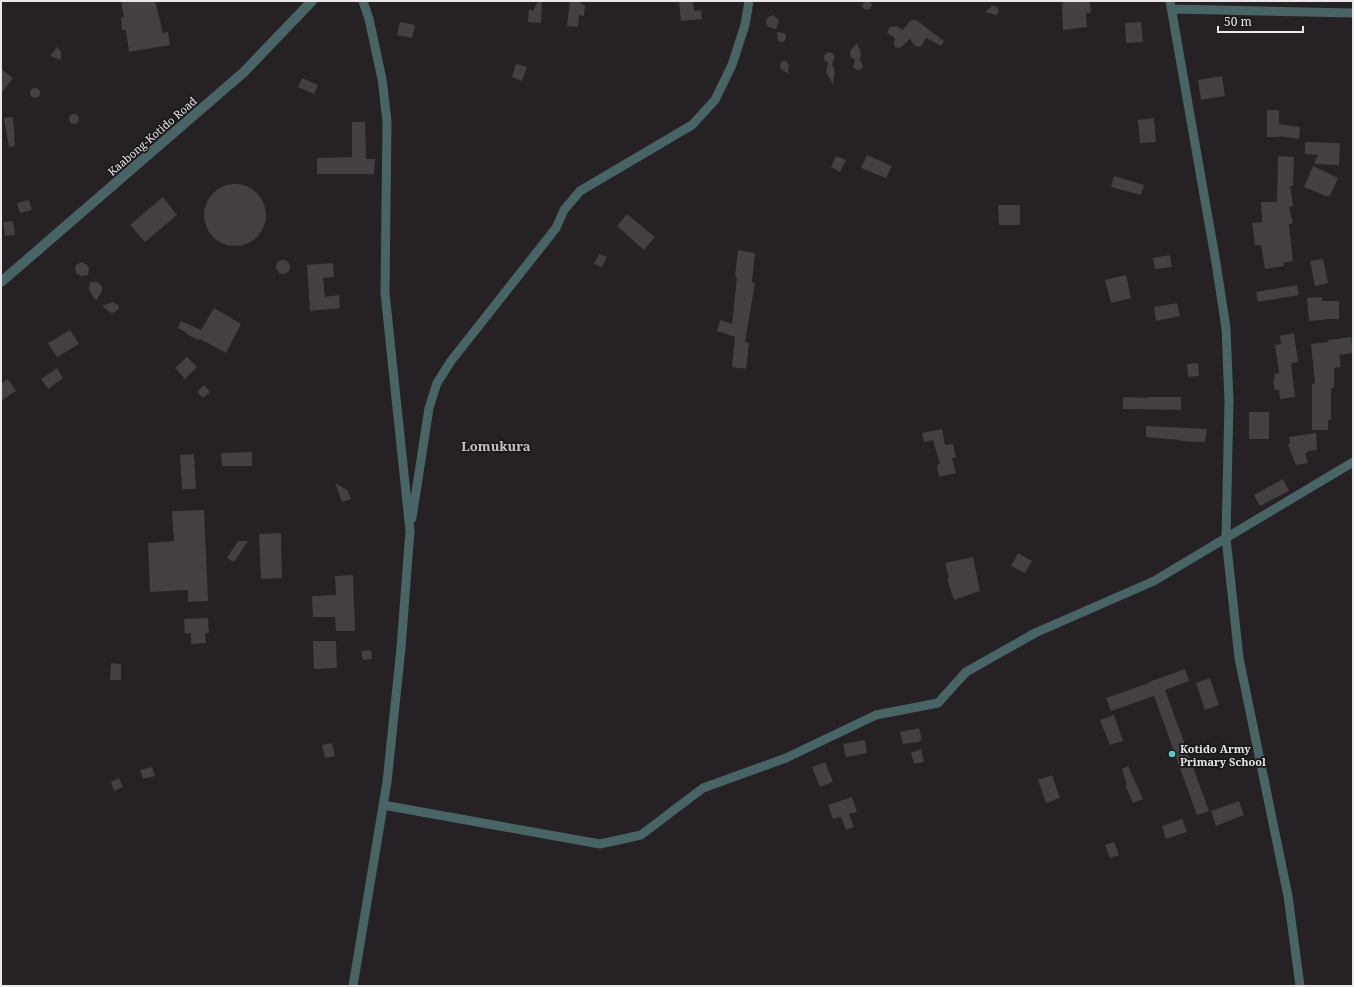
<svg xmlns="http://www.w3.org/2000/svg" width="1354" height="987" viewBox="0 0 1354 987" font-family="'Noto Serif',serif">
	<rect width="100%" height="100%" fill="#252125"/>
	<!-- building -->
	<path fill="#433f43" d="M121,1H155L163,33L168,32L170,45L129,52L126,30H122L121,17H124Z
		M538,1H542L541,23L528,22L529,9L533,11Z
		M570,1H582L581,4L585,5L584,16L579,15L578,27L567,26Z
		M679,1H693L694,11L701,10L702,19L681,21Z
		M865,1H869L872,5L870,9L865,10L862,6Z
		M1063,1H1090L1091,13H1086L1087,27L1063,30L1062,7Z
		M992,6L997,7L998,9L999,12L996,15L985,12Z
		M773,15L778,19L779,22L776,29L769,27L766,24L767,18Z
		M913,20H916L944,41L941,46L926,38L922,45L920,47L915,46L910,39L900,48L895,47L894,44L895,38L887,33L890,27L896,26L903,30L910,21Z
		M400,22L415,25L412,38L397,35Z
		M1141,22L1143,42L1126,43L1125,23Z
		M777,32L784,33L786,35L785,41L783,42L778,41Z
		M857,43L861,53L860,60L863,66L862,69L857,70L853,67L855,60L851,57L850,54V51Z
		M57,47L61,52V60L50,56Z
		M827,52L832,53L835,56L832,64L835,71L833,85L826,72L828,63L824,59V56Z
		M783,61H786L789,65L788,74L781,69L780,67L781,62Z
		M516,64L527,67L522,81L512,77Z
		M1,69L13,78L1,94Z
		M1222,76L1225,96L1201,100L1198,80Z
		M302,78L318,85L314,94L298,87Z
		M30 93a5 5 0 1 1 10 0a5 5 0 1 1-10 0Z
		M1267,110H1279V124L1300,127L1299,139L1279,136V137H1267Z
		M69 119a5 5 0 1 1 10 0a5 5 0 1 1-10 0Z
		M13,117L15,146L9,147L4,118Z
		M1154,118L1156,142L1140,143L1138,120Z
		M352,122H365L366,159H375L374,174H317V158L352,157Z
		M1305,142L1340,143L1339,165L1314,164L1318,155L1305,154Z
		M867,155L892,166L886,178L861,168Z
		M836,156L846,160L840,172L831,167Z
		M1278,156L1294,157L1293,186H1290L1293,206L1289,207L1293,223L1289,224V225L1293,261L1283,263L1284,266L1265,269L1261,245H1255L1252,223L1262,222L1261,202H1277Z
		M1313,166L1338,178L1330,196H1326L1304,187Z
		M1114,176L1144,185L1141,195L1111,187Z
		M204 215a31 31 0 1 1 62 0a31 31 0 1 1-62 0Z
		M163,197L177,215L145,242L130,225Z
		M29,200L32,210L20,213L17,203Z
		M998,205H1020V225H999Z
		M627,214L655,237L644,250L617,226Z
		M13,221L15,235L5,236L3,222Z
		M738,250L755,253L752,282L755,283L745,342L749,343L746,369L732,367L735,337L717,331L720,320L732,324L737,277H735Z
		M599,254L607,257L602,267L594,264Z
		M1170,255L1172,267L1155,269L1153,258Z
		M1323,259L1328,283L1315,286L1310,261Z
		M276 267a7 7 0 1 1 14 0a7 7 0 1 1-14 0Z
		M82,262L87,265L89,268L88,275L81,276L76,273L75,267L77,264Z
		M333,263L334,277L323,278L325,297L339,295L340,308L310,311L307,265Z
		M1126,275L1131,298L1111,303L1105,280Z
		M90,282H98L102,287V291L96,301L89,290Z
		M1297,285L1299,295L1258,302L1256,292Z
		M1322,297V301H1339V319H1324V320L1309,321L1307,298Z
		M113,302L118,305L119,307L118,310L113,313H111L102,306Z
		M1177,303L1180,316L1156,321L1154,307Z
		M214,308L241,324L226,353L200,339L199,340L186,334L187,333L178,328L181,321L201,330Z
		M70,330L79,344L57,357L48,343Z
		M1294,333L1298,362L1291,363L1295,397L1280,399L1279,390H1275L1273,381L1275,380L1274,374L1279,373L1275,345L1281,344L1280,336Z
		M1351,337L1353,353L1339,355L1341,367L1334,368V388H1331V420H1328V430H1312V384L1315,383L1311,344L1328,342V340Z
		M187,357L197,367L185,379L175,368Z
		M1198,363L1199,376L1188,377L1187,364Z
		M57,368L63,378L48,389L41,379Z
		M8,379L16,391L1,401V384Z
		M204,385L210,392L203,398L197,392Z
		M1123,397L1148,398V397H1181V410L1123,409Z
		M1249,412H1269V439H1249Z
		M1146,426L1207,429L1205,442L1180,441V440L1146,437Z
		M942,429L945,445L953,444L956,457L952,458L956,473L939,477L937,465L940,464L933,440L924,442L922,433Z
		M1316,433L1317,450L1308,451V452L1305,453L1308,463L1296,465L1288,445L1290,443L1289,437Z
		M252,452V466H222L221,453Z
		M194,454L196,489H182L180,455Z
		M1283,479L1289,491L1260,506L1254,495Z
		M335,483L347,490L351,499L342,502Z
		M204,510L208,601L188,602V590L150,592L148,543L174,541L172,511Z
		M281,533L282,578L261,579L259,534Z
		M238,541H248L234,562L227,558Z
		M1018,553L1032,561L1025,573L1011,566Z
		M973,557L980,591L954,600L947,579L949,578L945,563Z
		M353,575L355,631H336L335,617H313L312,596L336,595L335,576Z
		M208,618L209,633H205L206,643L191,644V633L185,634L184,619Z
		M313,641H336L337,668L314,669Z
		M371,650L372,659L363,660L361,651Z
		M111,663L121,664V680H110Z
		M1185,669L1189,681L1165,690L1209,811L1197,815L1154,696L1111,711L1106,698L1149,683V682Z
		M1210,678L1219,705L1205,710L1196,683Z
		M1114,715L1123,741L1110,745L1100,720Z
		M919,728L922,740L919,741L920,742L903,744L900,732Z
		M865,740L867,753L846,757L843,744Z
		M332,743L335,756L325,758L322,745Z
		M921,749L924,762L914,764L911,753Z
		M825,762L833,782L820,787L812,767Z
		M1128,766L1143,799L1133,803L1125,785H1127L1122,769Z
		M152,767L155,776L143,779L140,770Z
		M1052,775L1060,798L1046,803L1038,780Z
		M119,778L123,787L114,791L111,782Z
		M852,797L857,812L849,814L854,827L846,830L841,817L833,819L828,805Z
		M1239,801L1244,815L1216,826L1211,811Z
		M1182,819L1187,832L1166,839L1162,826Z
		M1114,842L1119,855L1110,858L1105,845Z"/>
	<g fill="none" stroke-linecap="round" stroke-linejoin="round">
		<!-- minor -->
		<path stroke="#486464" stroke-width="9" d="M1170,1L1216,263L1226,328L1229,401L1226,538L1239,658L1288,896L1300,986
			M1172,9L1353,13
			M412,518L429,408L437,383L451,361L556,228L564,210L580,191L692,125L715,100L732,65L745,25L749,1
			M383,805L600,844L641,835L703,788L786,758L876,715L938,703L966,672L1035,633L1154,581L1353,462
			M353,986L387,782L401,648L410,531L385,293L387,121L382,79L369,19L363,1"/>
		<!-- tertiary -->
		<path stroke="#486464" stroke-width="10" d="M1,282L244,72L312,1"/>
	</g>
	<!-- markers -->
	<circle fill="#52cdcc" stroke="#1b181b" stroke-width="1.5" cx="1172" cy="754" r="4"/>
	<g text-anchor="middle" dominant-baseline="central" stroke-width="3.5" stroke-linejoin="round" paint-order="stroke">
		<!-- street labels -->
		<g font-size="11" fill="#eae7ea" stroke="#1b181b">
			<text transform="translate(152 136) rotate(-41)">Kaabong-Kotido Road</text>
		</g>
		<!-- poi labels -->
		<g font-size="11" font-weight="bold" fill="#eae7ea" stroke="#1b181b" text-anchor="start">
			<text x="1180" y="748">Kotido Army<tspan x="1180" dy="13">Primary School</tspan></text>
		</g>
		<!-- quarter labels -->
		<g font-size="13" font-weight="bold" fill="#c7c2c7" stroke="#1b181b">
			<text x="496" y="446">Lomukura</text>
		</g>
	</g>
	<!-- border -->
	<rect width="1354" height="987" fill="none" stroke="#eae7ea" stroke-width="4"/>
	<!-- scale -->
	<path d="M1218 26v6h85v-6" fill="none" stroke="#eae7ea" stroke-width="2"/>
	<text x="1224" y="26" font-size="12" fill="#eae7ea" stroke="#1b181b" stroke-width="3" paint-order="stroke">50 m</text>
</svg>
